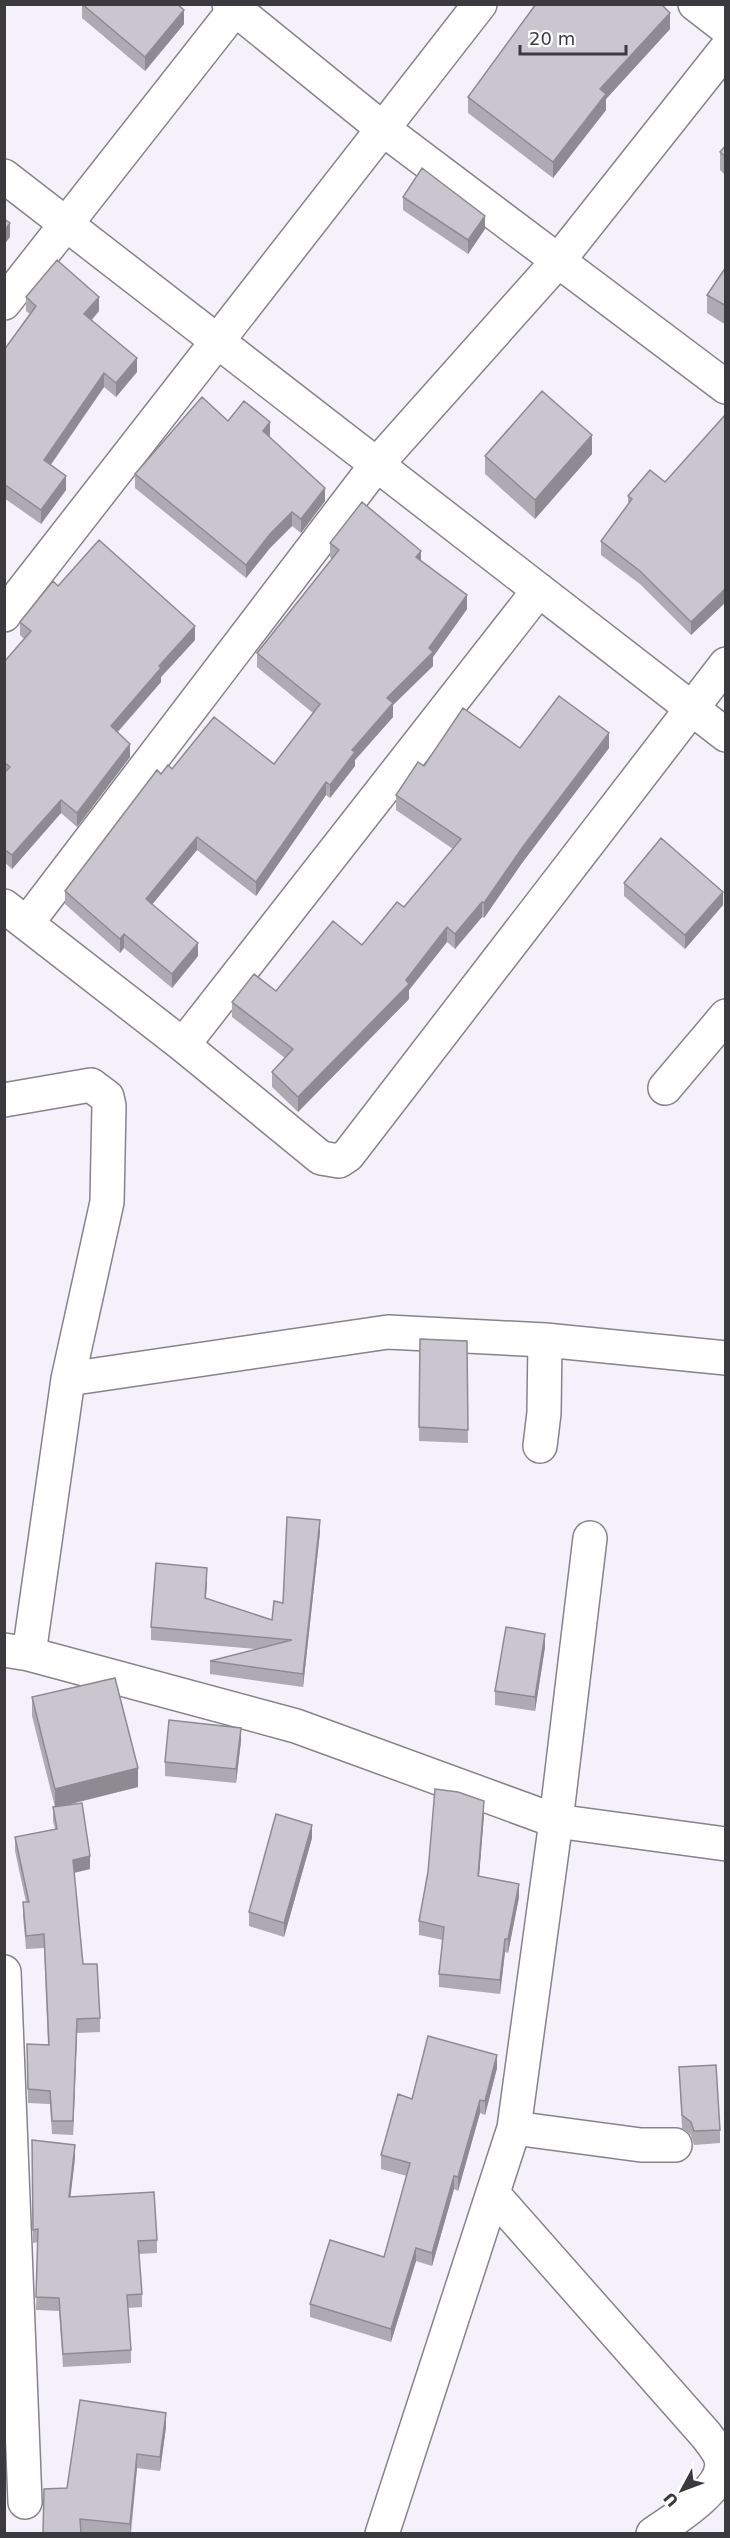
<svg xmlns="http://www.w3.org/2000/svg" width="730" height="2538" viewBox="0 0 730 2538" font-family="'DejaVu Sans',sans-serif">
	<rect width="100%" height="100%" fill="#f4f1fa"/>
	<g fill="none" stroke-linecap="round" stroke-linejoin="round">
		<!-- minor casing -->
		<g stroke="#86838c" stroke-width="36">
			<path id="minor" d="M229,4L383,129L726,387
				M695,4L726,28
				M4,176L726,735
				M4,303L239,4
				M4,615L480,4
				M4,906L183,1045L321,1158L339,1161L348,1155L726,664
				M27,923L377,464L558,261L726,49
				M183,1045L539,590
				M665,1088L726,1016
				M4,1100L91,1085L107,1097L109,1106L107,1202L68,1379L29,1654
				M68,1379L388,1332L545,1340
				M540,1446L544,1413L545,1340L726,1358
				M4,1650L29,1654L296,1726L556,1821L726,1844
				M4,1972L25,2502
				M514,2128L641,2145H675
				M493,2194L706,2435C711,2442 719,2451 721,2459C728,2488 673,2520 653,2534
				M382,2534L514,2128L556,1821L590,1538"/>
		</g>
		<!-- minor -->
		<use href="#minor" stroke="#fff" stroke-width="33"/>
	</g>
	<!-- wall -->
	<path fill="#adaab2" d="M82,5L184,24L145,71L82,18Z
		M670,29L606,99V110L553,178L468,113V97Z
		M726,145V176L720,170V152Z
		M403,197L485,229L468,254L403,210Z
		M726,267V325L707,313V295Z
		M26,297L99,311L92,320L137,372L116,397L104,387L51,465L66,490L41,524L4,498V350L30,314L26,311Z
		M726,414V602L691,635L640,584L601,555V541L628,505V496L665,482Z
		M228,421L270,435L269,436L325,501L301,533L292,526L270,548L246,578L135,488V474Z
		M592,454L535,519L485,474V456Z
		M330,543L421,561L467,609L433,657V666L393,705V717L355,760V766L330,798L326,795L256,896L197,850L152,904L198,956L172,988L124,948L120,953L65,904V891L161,774L172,769L274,764L313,713L257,667V653L332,559L330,557Z
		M58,586L195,640L161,677V682L118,732L130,757L77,827L61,813L12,869L4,862V662L24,639L20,635V622Z
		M520,748H609L522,863L484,918L482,917L455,949L447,942L409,990V999L298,1112L272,1087V1072L285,1058L232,1017V1002L276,991L362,945L404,907L453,849L396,810V795L424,766Z
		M624,883L723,905L685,949L624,896Z
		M420,1339L467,1341L468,1443L419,1441Z
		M320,1532L303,1687L210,1674V1661L256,1649L151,1640V1627L207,1581L206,1598L272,1620L283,1603Z
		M545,1647L535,1711L495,1705V1691Z
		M32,1697L138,1787L60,1806L90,1869L74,1873L83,1964L100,2018V2032L77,2033L73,2135L52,2134L50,2104L28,2103L27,2044L48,2045L44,1948L26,1949L23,1916V1902H26L15,1851V1837L55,1829L53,1821V1807H55L32,1716Z
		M241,1741L236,1783L165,1776V1762Z
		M484,1815L479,1876L519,1897L508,1953L505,1952L500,1994L439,1987V1974L443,1940L419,1935V1921Z
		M312,1838L284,1937L249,1926V1912Z
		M679,2067L720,2130V2143L694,2145L691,2135L682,2128Z
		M497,2068L485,2115L480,2113L458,2191L454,2189L432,2266L416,2261L391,2342L310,2317V2304L384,2257L407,2176L381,2169V2155L412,2099Z
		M32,2140L75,2158L70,2197L157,2240V2253L139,2254L142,2294V2307L128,2308L131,2350V2363L63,2367L59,2311L36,2310L38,2242L33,2243Z
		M166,2427L160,2471L137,2468L131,2534H94L81,2532V2534H43L67,2488Z"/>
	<!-- shaded-wall -->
	<path fill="#8d8b91" d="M184,10V24L145,71V57Z
		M670,13V29L606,99V110L553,178V162L600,89Z
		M485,216V229L468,254V240Z
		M10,223V237L4,245V231Z
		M99,297V311L84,328V314Z
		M137,358V372L116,397V383Z
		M104,373V387L44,474V460Z
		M270,422V435L263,444V431Z
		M592,435V454L535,519V500Z
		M66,476V490L41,524V510Z
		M325,488V501L301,533V519Z
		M292,512V526L270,548L246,578V565L270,534Z
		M421,551V564L416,557Z
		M726,578V602L691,635V622Z
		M467,595V609L433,657V666L393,705V717L355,760V766L330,798V785L387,698L429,648Z
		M195,626V640L161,677V682L111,739V726L159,666Z
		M609,733V748L522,863L484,918V903L522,848Z
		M130,744V757L77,827V813Z
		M326,782V795L256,896V882Z
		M61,800V813L12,869V855Z
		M197,837V850L146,912V899Z
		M723,892V905L685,949V935Z
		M482,902V917L455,949V934Z
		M447,927V942L409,990V999L298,1112V1097L406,980Z
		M124,934V948L120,953V939Z
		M198,943V956L172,988V974Z
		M320,1520V1532L303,1687V1674Z
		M207,1568V1581L205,1611V1598Z
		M545,1634V1647L535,1711V1697Z
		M241,1728V1741L236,1783V1769Z
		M138,1768V1787L55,1808V1789Z
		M484,1801V1815L478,1889V1876Z
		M312,1825V1838L284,1937V1923Z
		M90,1856V1869L73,1873V1860Z
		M519,1884V1897L508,1953V1939Z
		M505,1939V1952L500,1994V1980Z
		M77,2019V2033L73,2135V2121Z
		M497,2055V2068L485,2115V2101Z
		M480,2100V2113L458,2191V2177Z
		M75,2145V2158L69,2210V2197Z
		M454,2176V2189L432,2266V2253Z
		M416,2248V2261L391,2342V2329Z
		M166,2413V2427L160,2471V2457Z
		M137,2454V2468L130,2534V2524Z"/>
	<!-- building -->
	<path fill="#c9c6cf" stroke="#8d8b91" stroke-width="1.5" d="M82,4H177L184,10L145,57Z
		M536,4H661L670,13L600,89L606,94L553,162L468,97Z
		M726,145V157L720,152Z
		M422,168L485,216L468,240L403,197Z
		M4,219L10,223L4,231Z
		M57,260L99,297L84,314L137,358L116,383L104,373L44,460L66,476L41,510L4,484V350L36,306L26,297Z
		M726,267V306L707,295Z
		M542,391L592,435L535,500L485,456Z
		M202,397L228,421L244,401L270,422L263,431L325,488L301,519L292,512L270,534L246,565L135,474Z
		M726,414V578L725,579L726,580V588L691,622L640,571L601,541L632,499L628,496L650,470L665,482Z
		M362,502L421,551L416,557L467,595L429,648L433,652L387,698L393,703L352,750L355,752L330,785L326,782L256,882L197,837L146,899L198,943L172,974L124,934L120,939L65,891L157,770L161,774L168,765L172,769L214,717L274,764L320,704L257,653L339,550L330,543Z
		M99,540L195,626L159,666L161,668L111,726L130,744L77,813L61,800L12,855L4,849V773L10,767L4,762V662L31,631L20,622L53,581L58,586Z
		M559,696L609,733L522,848L484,903L482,902L455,934L447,927L406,980L409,984L298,1097L272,1072L293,1049L232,1002L254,974L276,991L333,921L362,945L397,902L404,907L461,839L396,795L418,762L424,766L463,708L520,748Z
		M661,838L723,892L685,935L624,883Z
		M420,1339L467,1341L468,1430L419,1427Z
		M287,1517L320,1520L303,1674L210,1661L292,1640L151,1627L156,1563L207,1568L205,1598L272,1620L274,1601L283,1603Z
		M506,1627L545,1634L535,1697L495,1691Z
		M115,1678L138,1768L55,1789L32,1697Z
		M169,1720L241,1728L236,1769L165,1762Z
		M435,1789L458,1792L484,1801L478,1876L519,1884L508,1939H505L500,1980L439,1974L444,1927L419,1921L428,1872Z
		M82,1803L90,1856L73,1860L83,1964H97L100,2018L77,2019L73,2121H52L50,2091L28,2089L27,2044L49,2045L44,1934L26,1936L23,1902H29L15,1837L57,1829L53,1807Z
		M276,1814L312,1825L284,1923L249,1912Z
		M428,2036L497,2055L485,2101L480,2100L458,2177L454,2176L432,2253L416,2248L391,2329L310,2304L330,2240L384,2257L410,2163L381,2155L398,2094L412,2099Z
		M716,2065L720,2130L694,2131L691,2122L682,2115L679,2067Z
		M32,2140L75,2145L69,2197L154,2192L157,2240L138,2241L142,2294L127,2295L131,2350L63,2354L59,2298L36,2297L38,2229L33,2230Z
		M80,2400L166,2413L160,2457L137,2454L130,2524L80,2519L81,2533L43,2534L44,2489L67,2488Z"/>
	<!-- border -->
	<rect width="730" height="2538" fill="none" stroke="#3b3a3e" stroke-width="12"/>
	<!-- north arrow -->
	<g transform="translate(682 2490) rotate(229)" stroke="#ffffff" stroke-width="4.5" paint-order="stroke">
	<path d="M0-4.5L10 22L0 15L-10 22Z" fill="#3b3a3e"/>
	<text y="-9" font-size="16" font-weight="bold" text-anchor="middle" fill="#3b3a3e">U</text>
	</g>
	<!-- scale -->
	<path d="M520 45v9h106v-9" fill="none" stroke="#3b3a3e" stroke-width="3"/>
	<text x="529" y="45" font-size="18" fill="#3b3a3e" stroke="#ffffff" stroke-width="4.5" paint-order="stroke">20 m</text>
</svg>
